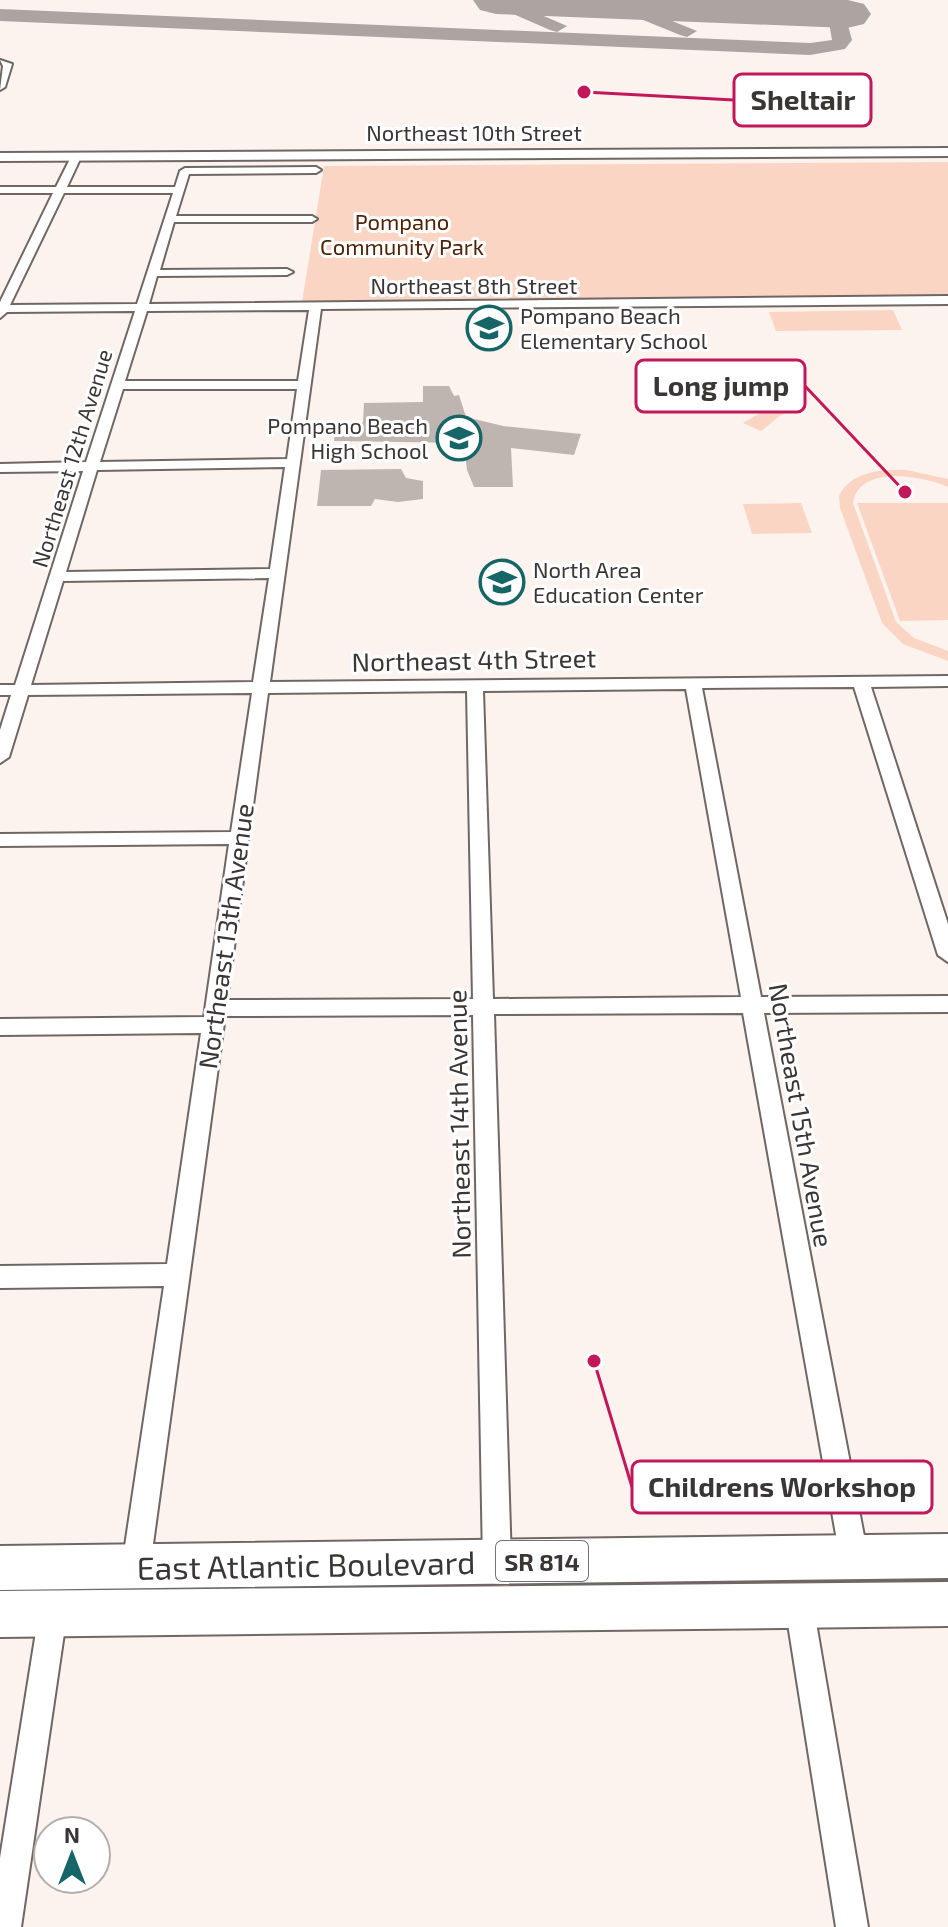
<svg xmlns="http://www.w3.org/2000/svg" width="948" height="1927" viewBox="0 0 948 1927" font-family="'Exo 2',sans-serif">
	<rect width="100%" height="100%" fill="#fcf3ee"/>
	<!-- green -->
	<path fill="#fad5c3" d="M948,162V296L302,302L324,166Z
		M893,310L902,330L776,331L769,312Z
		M774,399L797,409L781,415L761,431L743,423L765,410L762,406Z
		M907,470L948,479V487C924,476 859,464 853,503L896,622L914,638L948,651V661L903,644L882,623L840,508L839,496C851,471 883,469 907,470Z
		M801,503L812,533L752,534L743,504Z
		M857,503H948V620L900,621Z"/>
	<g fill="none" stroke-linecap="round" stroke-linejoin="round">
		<!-- taxiway -->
		<path fill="#aca4a1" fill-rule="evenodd" d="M481,0H507L567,26L557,32L550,30Z
			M594,0H620L697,31L687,37L680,35Z
			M815,7L845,15L852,40L845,49L810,55L0,21V9L810,43L832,40L829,22L806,13Z"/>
		<!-- runway -->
		<path fill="#aca4a1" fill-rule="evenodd" d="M473,0H848L864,4L871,14L864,24L847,28L496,14L480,10Z"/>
	</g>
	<!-- building -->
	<path fill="#beb5b1" d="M423,386H449L454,396L459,395L466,417L503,426L581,434L574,455L511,448L513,487H474L467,470L464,443L334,441L336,422H363L364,403L423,402Z
		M401,469L406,478L423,481V499L398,502L375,499L371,506H317L321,470Z"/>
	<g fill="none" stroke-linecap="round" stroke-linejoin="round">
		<!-- street casing -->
		<g stroke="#6f6763" stroke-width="4">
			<path id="street" d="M0,60L12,64L5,87L0,90L3,66Z
				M76,154L81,157L67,187H175L180,171L185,168L316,167L321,170L316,173L189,174L176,216H312L317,219L312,222H174L160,270L287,269L293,272L287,275L157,276L149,304L948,296V304L321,309L270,682L948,676V686L871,687L948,924V962L938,955L854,687L702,688L761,997L948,996V1012L764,1013L868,1557L864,1567L854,1571L844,1567L840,1557L743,1013L494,1014L511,1562L507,1572L497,1576L487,1572L483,1562L473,1015L225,1016L150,1566L146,1576L136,1580L126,1576L122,1566L164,1286L0,1288V1266L167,1264L201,1033L0,1035V1019L204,1017L229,844L0,846V834L231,832L252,693L28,695L9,757L0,763V730L11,695H0V685H15L83,471L0,472V464L86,462L135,311L7,312L0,318V302L53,193H0V187H56L71,157ZM64,193H173L137,304L10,305ZM309,310L298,381H125L147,311ZM123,389H297L287,459L100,462ZM285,467L270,569L66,572L97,470ZM269,578L253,682L31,685L63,581ZM686,689L741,997L493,999L483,691ZM467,691L473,999L227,1000L268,693Z
				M799,1591L809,1595L813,1605L868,1927H836L785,1605L789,1595Z
				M53,1599L63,1603L67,1613L21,1927H0V1858L39,1613L43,1603Z"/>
		</g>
		<!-- secondary casing -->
		<g stroke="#6f6763" stroke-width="4">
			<path id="secondary" d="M948,148V156L0,161V153Z"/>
		</g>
		<!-- primary casing -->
		<g stroke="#6f6763" stroke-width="4">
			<path id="primary" d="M948,1534V1578L0,1590V1546Z
				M948,1582V1626L0,1637V1591Z"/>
		</g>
		<!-- street -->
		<use href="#street" fill="#fff" fill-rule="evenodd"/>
		<!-- secondary -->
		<use href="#secondary" fill="#fff" fill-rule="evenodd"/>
		<!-- primary -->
		<use href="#primary" fill="#fff" fill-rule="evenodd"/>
	</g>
	<!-- icons -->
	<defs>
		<g id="school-ring" transform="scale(2.3)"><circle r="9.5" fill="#fff" stroke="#166567" stroke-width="1.5"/><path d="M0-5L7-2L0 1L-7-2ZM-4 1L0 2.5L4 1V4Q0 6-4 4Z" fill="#166567"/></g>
	</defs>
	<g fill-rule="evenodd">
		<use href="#school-ring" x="489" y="328"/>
		<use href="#school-ring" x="459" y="438"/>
		<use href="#school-ring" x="502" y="582"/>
	</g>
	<g text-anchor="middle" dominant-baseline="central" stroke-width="6" stroke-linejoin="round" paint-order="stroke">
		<!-- far-street labels -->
		<g font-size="22" fill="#3a3635" stroke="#fff">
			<text x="474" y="132">Northeast 10th Street</text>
			<text x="474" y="285">Northeast 8th Street</text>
			<text transform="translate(71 458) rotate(-73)">Northeast 12th Avenue</text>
		</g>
		<!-- far-park labels -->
		<g font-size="22" fill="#4e2207" stroke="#fff">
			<text x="402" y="221">Pompano<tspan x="402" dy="25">Community Park</tspan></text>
		</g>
		<!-- far-poi labels -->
		<g font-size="22" fill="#3a3635" stroke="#fff" text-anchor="start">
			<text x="520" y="315">Pompano Beach<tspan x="520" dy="25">Elementary School</tspan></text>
			<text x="428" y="425" text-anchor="end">Pompano Beach<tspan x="428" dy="25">High School</tspan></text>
			<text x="533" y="569">North Area<tspan x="533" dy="25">Education Center</tspan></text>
		</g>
		<!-- shield labels -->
		<rect fill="#fff" stroke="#757272" stroke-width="2" x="496" y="1541" width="92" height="40" rx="6"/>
		<g font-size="24" font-weight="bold" fill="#3a3635">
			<text x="542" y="1561">SR 814</text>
		</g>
		<!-- street labels -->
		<g font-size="26" fill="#3a3635" stroke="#fff">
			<text transform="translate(474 659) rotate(-1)">Northeast 4th Street</text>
			<text transform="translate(225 936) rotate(-82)">Northeast 13th Avenue</text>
			<text transform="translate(802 1115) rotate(80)">Northeast 15th Avenue</text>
			<text transform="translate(458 1124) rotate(-91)">Northeast 14th Avenue</text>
		</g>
		<!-- near-street labels -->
		<g font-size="32" fill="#3a3635" stroke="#fff">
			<text transform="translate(306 1564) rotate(-1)">East Atlantic Boulevard</text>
		</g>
	</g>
	<!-- callouts -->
	<path fill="none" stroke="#c2185b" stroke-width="3" d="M584 92L734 100M905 492L805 386M594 1361L632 1487"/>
	<g fill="#c2185b" stroke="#fff" stroke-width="3">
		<circle cx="584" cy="92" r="8"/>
		<circle cx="905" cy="492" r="8"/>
		<circle cx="594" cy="1361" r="8"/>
	</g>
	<g fill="#fff" stroke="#c2185b" stroke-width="3">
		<rect x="734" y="74" width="137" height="52" rx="8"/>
		<rect x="636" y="360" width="169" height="52" rx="8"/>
		<rect x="632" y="1461" width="300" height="52" rx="8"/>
	</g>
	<g font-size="28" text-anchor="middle" font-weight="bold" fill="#3a3635">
		<text x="803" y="110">Sheltair</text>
		<text x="721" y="396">Long jump</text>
		<text x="782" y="1497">Childrens Workshop</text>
	</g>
	<!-- north arrow -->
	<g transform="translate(72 1855)"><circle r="38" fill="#ffffff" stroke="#b0afae" stroke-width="2"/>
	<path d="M0-6L14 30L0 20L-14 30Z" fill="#166567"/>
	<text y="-12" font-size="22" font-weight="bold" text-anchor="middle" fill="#3a3635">N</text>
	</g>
</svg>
